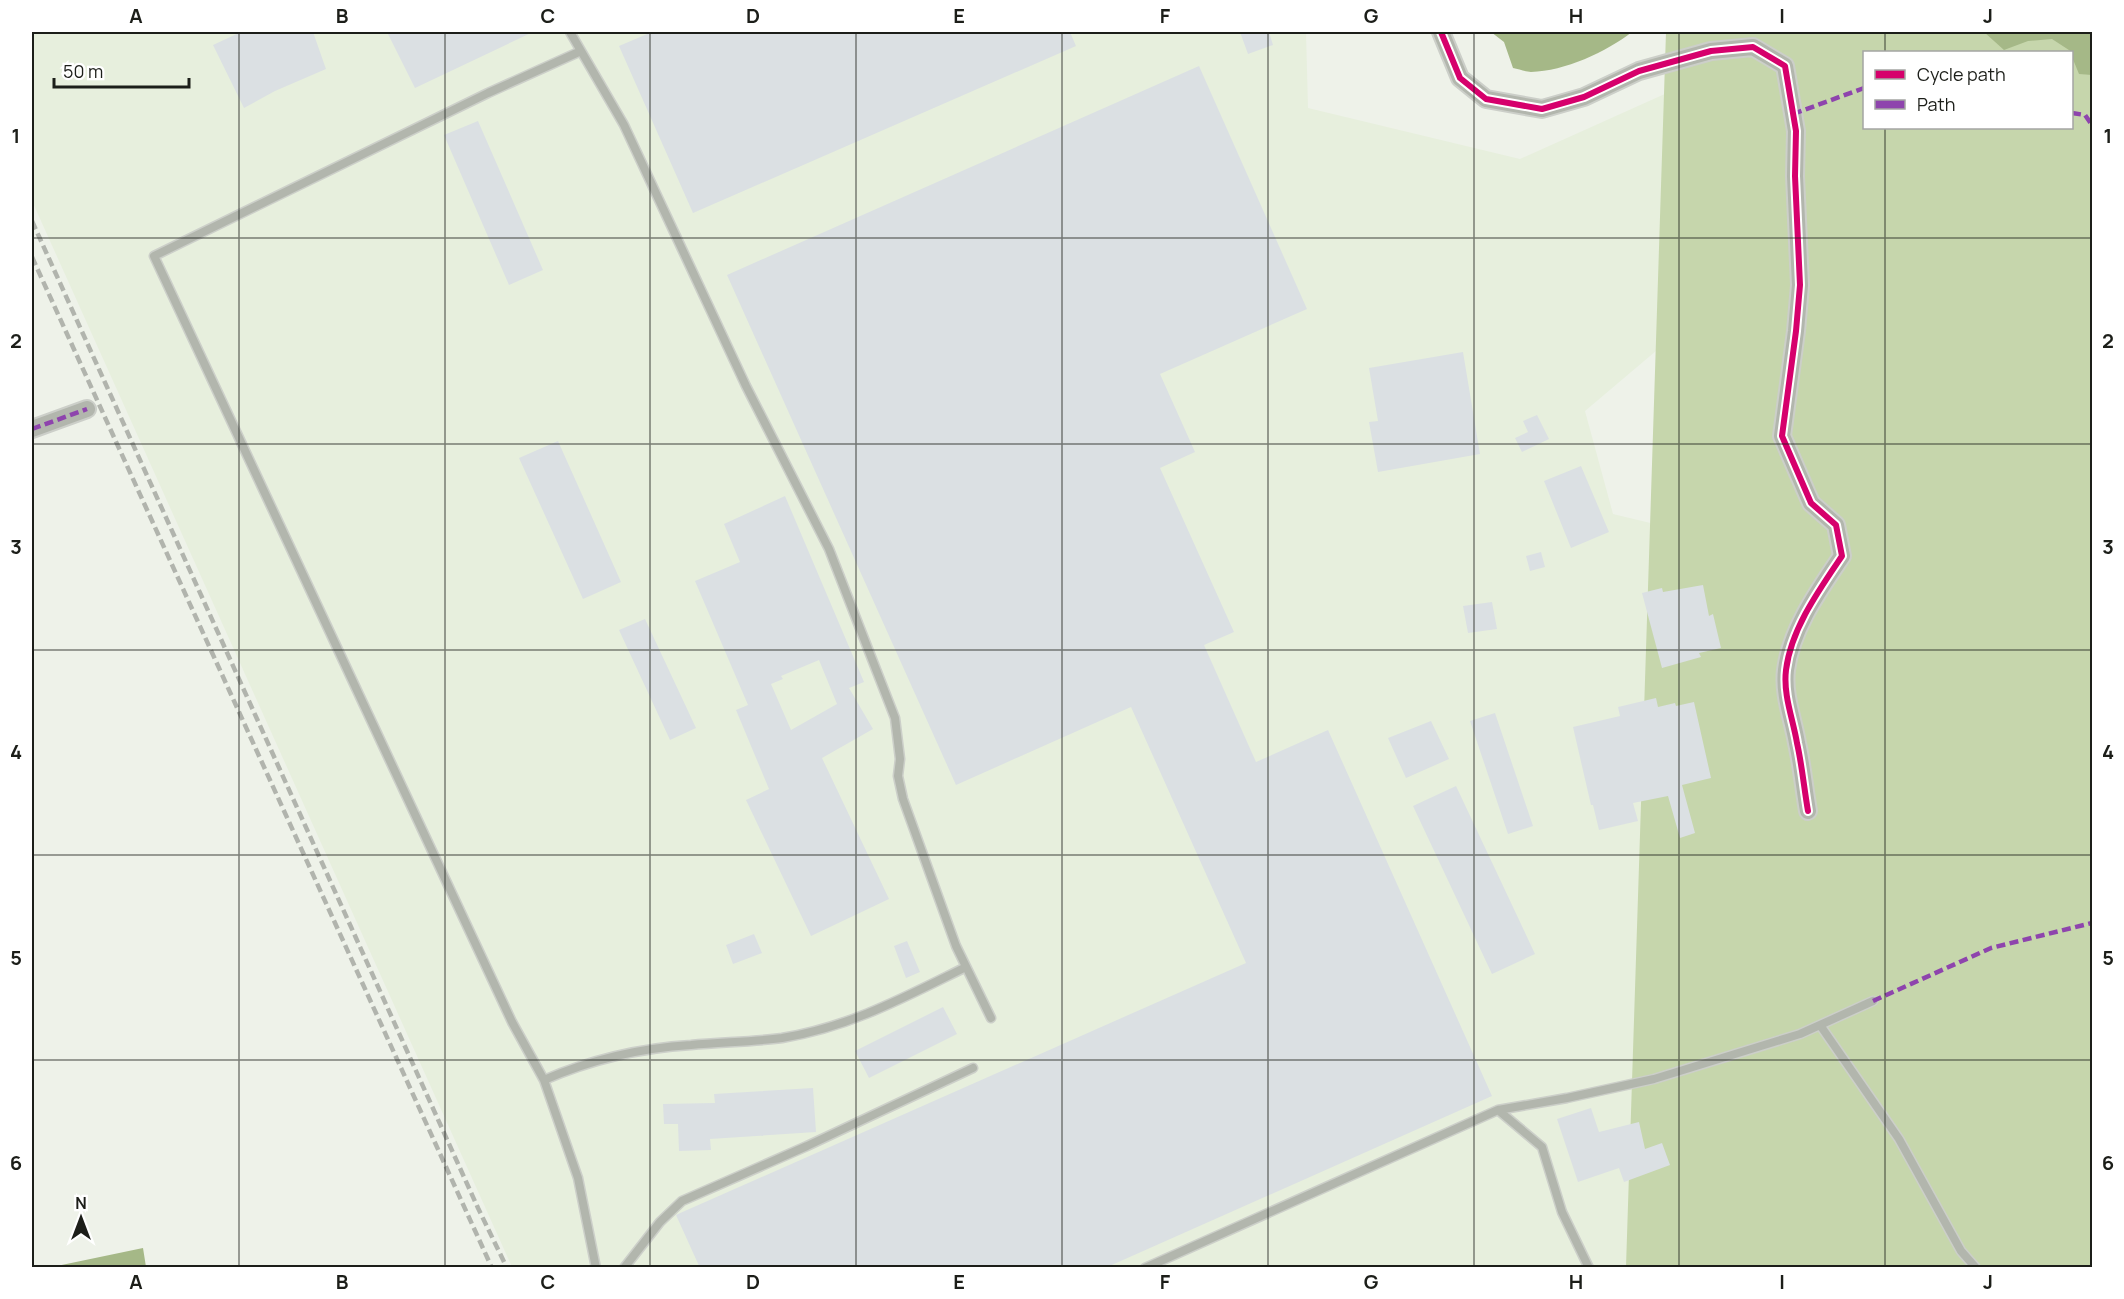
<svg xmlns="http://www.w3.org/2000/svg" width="2124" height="1299" viewBox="0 0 2124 1299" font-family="Manrope,sans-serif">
	<rect width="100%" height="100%" fill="#eef2e9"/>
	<!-- built -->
	<path fill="#e7efdd" d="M32,32H1306L1308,108L1520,159L1707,75L1741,279L1585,411L1613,514L1829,566L2092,1267H512L32,201Z"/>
	<!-- forest -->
	<path fill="#c6d6ac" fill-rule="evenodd" d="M1666,32H2092V1267H1626ZM1864,52H2072V128H1864Z"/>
	<!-- water -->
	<path fill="#a5b887" d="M1491,32H1632C1606,52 1565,71 1531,72C1526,72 1519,69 1513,68L1504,42Z
		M1984,32H2092V75L2079,74L2072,57V52L2052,39L2028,41L2004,50Z
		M143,1248L146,1267H52Z"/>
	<!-- building -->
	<path fill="#dbe0e3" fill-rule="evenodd" d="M241,32H313L326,69L275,91L244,108L213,45Z
		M387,32H533L415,88Z
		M652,32H1070L1076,46L693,213L619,46Z
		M1240,32H1269L1273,45L1248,54Z
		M1199,66L1307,309L1160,374L1195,452L1160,468L1234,632L1204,645L1256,762L1328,730L1492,1096L1105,1268H700L676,1215L678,1214L1246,963L1131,707L956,785L727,275Z
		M478,121L543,270L509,285L444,135Z
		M1463,352L1480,454L1378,472L1369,422L1378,421L1369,368Z
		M1537,415L1549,439L1522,452L1515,438L1528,432L1523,421Z
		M558,441L621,582L583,599L519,458Z
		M1581,466L1609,532L1571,548L1544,481Z
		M785,496L864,682L849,688L873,729L822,758L889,899L811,936L746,800L769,789L736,710L748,705L695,581L740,562L724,524ZM819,660L837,704L791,730L771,684L783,679L781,676Z
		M1541,552L1545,567L1530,571L1526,556Z
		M1703,585L1709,616L1713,614L1721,648L1699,653L1701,657L1662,668L1642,593L1662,588L1663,592Z
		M1492,602L1497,629L1468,633L1463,606Z
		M645,619L696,728L670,740L619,630Z
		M1656,698L1658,707L1675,703L1676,706L1694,702L1711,778L1682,785L1695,833L1680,838L1668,796L1633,803L1638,821L1599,830L1593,805H1591L1573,727L1620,716L1618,707Z
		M1495,713L1533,826L1508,834L1470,721Z
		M1431,721L1449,759L1406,778L1388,738Z
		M1456,786L1535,954L1492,974L1413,806Z
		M754,934L762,953L733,964L726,945Z
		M907,941L920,972L906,978L894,946Z
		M943,1007L957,1034L869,1078L855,1051Z
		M813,1088L816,1132L710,1139L711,1150L679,1151L678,1124H664L663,1104L715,1103L714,1094Z
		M1591,1108L1599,1132L1639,1122L1645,1149L1662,1143L1670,1165L1624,1182L1619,1168L1578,1182L1557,1119Z"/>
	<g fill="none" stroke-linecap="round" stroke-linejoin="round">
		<!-- lane casing -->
		<g stroke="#cccfc9" stroke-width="11">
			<path id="lane" d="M570,32L624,125L746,386L829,549L895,718L900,759L898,776L903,799L956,946L991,1018
				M581,51L488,93L154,256L512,1022L544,1080L578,1178L596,1268
				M1820,1025L1899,1139L1961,1251L1976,1268
				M544,1080C590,1060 641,1048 691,1045C721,1042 752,1042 782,1038C850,1027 905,997 966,967
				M1498,1110L1542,1147L1562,1212L1589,1268
				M624,1268L660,1222L682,1201L807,1146L973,1068
				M1145,1268L1498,1110L1567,1098L1654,1079L1800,1034L1873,1001"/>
		</g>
		<!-- street casing -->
		<g stroke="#cccfc9" stroke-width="20">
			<path id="street" d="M1441,32L1460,78L1486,99L1542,109L1584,97L1639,71L1711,51L1753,47L1785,66L1796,131L1795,176L1800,285L1796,331L1782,436L1811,503L1836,525L1842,556C1819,590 1791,629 1786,670C1783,695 1793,719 1797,743C1802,765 1804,788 1808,811
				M32,429L87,409"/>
		</g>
		<!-- lane -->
		<use href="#lane" stroke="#b2b6ad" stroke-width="8"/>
		<!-- street -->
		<use href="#street" stroke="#b2b6ad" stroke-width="16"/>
		<!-- rail -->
		<path stroke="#b1b4ad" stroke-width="4.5" stroke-dasharray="9 4.5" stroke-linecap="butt" d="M32,221L478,1208L507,1268
			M32,257L492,1268"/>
		<!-- quiet -->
		<path stroke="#8e44ad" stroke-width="4.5" stroke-dasharray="9 4.5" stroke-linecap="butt" d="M2072,113L2085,115L2092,125
			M1793,114L1864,88
			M32,429L87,409
			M1873,1001L1991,948L2092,923"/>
		<!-- cycleway casing -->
		<g stroke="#fff" stroke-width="10">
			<path id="cycleway" d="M1441,32L1460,78L1486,99L1542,109L1584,97L1639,71L1711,51L1753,47L1785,66L1796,131L1795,176L1800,285L1796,331L1782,436L1811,503L1836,525L1842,556C1819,590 1791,629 1786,670C1783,695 1793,719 1797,743C1802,765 1804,788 1808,811"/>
		</g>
		<!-- cycleway -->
		<use href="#cycleway" stroke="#d6006c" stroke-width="6"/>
	</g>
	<!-- grid -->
	<path fill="none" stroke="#1c1e19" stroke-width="1.5" stroke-opacity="0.55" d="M239,32V1268M445,32V1268M650,32V1268M856,32V1268M1062,32V1268M1268,32V1268M1474,32V1268M1679,32V1268M1885,32V52M1885,128V1268M32,238H2092M32,444H2092M32,650H2092M32,855H2092M32,1060H2092"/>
	<!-- border -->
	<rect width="2124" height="1299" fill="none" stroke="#ffffff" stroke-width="66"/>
	<!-- legend -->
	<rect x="1863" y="51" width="210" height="78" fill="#ffffff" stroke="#a4a5a3" stroke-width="1.5"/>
	<rect x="1875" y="70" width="30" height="9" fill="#d6006c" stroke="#a4a5a3" stroke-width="1.5"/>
	<text x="1917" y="81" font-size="18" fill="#1c1e19">Cycle path</text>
	<rect x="1875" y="100" width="30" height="9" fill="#8e44ad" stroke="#a4a5a3" stroke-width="1.5"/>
	<text x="1917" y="111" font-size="18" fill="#1c1e19">Path</text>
	<!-- north arrow -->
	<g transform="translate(81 1218)" stroke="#ffffff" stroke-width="4.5" paint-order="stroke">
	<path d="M0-4.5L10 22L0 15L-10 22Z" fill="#1c1e19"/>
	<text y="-9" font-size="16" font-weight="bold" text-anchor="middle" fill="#1c1e19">N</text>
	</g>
	<!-- scale -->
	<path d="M54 78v9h135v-9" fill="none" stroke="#1c1e19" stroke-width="3"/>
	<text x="63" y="78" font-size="18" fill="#1c1e19" stroke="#ffffff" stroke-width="4.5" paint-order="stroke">50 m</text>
	<rect x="33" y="33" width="2058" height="1233" fill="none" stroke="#1c1e19" stroke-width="2"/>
	<g font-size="20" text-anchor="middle" font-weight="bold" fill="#1c1e19">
		<text x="136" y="23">A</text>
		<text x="342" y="23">B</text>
		<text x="548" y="23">C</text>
		<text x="753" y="23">D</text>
		<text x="959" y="23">E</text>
		<text x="1165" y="23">F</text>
		<text x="1371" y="23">G</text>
		<text x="1576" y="23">H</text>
		<text x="1782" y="23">I</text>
		<text x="1988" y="23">J</text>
		<text x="16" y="143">1</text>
		<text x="2108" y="143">1</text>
		<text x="16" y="348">2</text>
		<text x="2108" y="348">2</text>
		<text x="16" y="554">3</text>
		<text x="2108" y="554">3</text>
		<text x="16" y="759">4</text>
		<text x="2108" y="759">4</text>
		<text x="16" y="965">5</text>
		<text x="2108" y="965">5</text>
		<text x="16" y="1170">6</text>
		<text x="2108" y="1170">6</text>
		<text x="136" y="1289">A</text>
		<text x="342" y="1289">B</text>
		<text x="548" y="1289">C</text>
		<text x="753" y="1289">D</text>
		<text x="959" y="1289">E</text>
		<text x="1165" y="1289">F</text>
		<text x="1371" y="1289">G</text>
		<text x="1576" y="1289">H</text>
		<text x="1782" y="1289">I</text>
		<text x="1988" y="1289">J</text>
	</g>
</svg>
